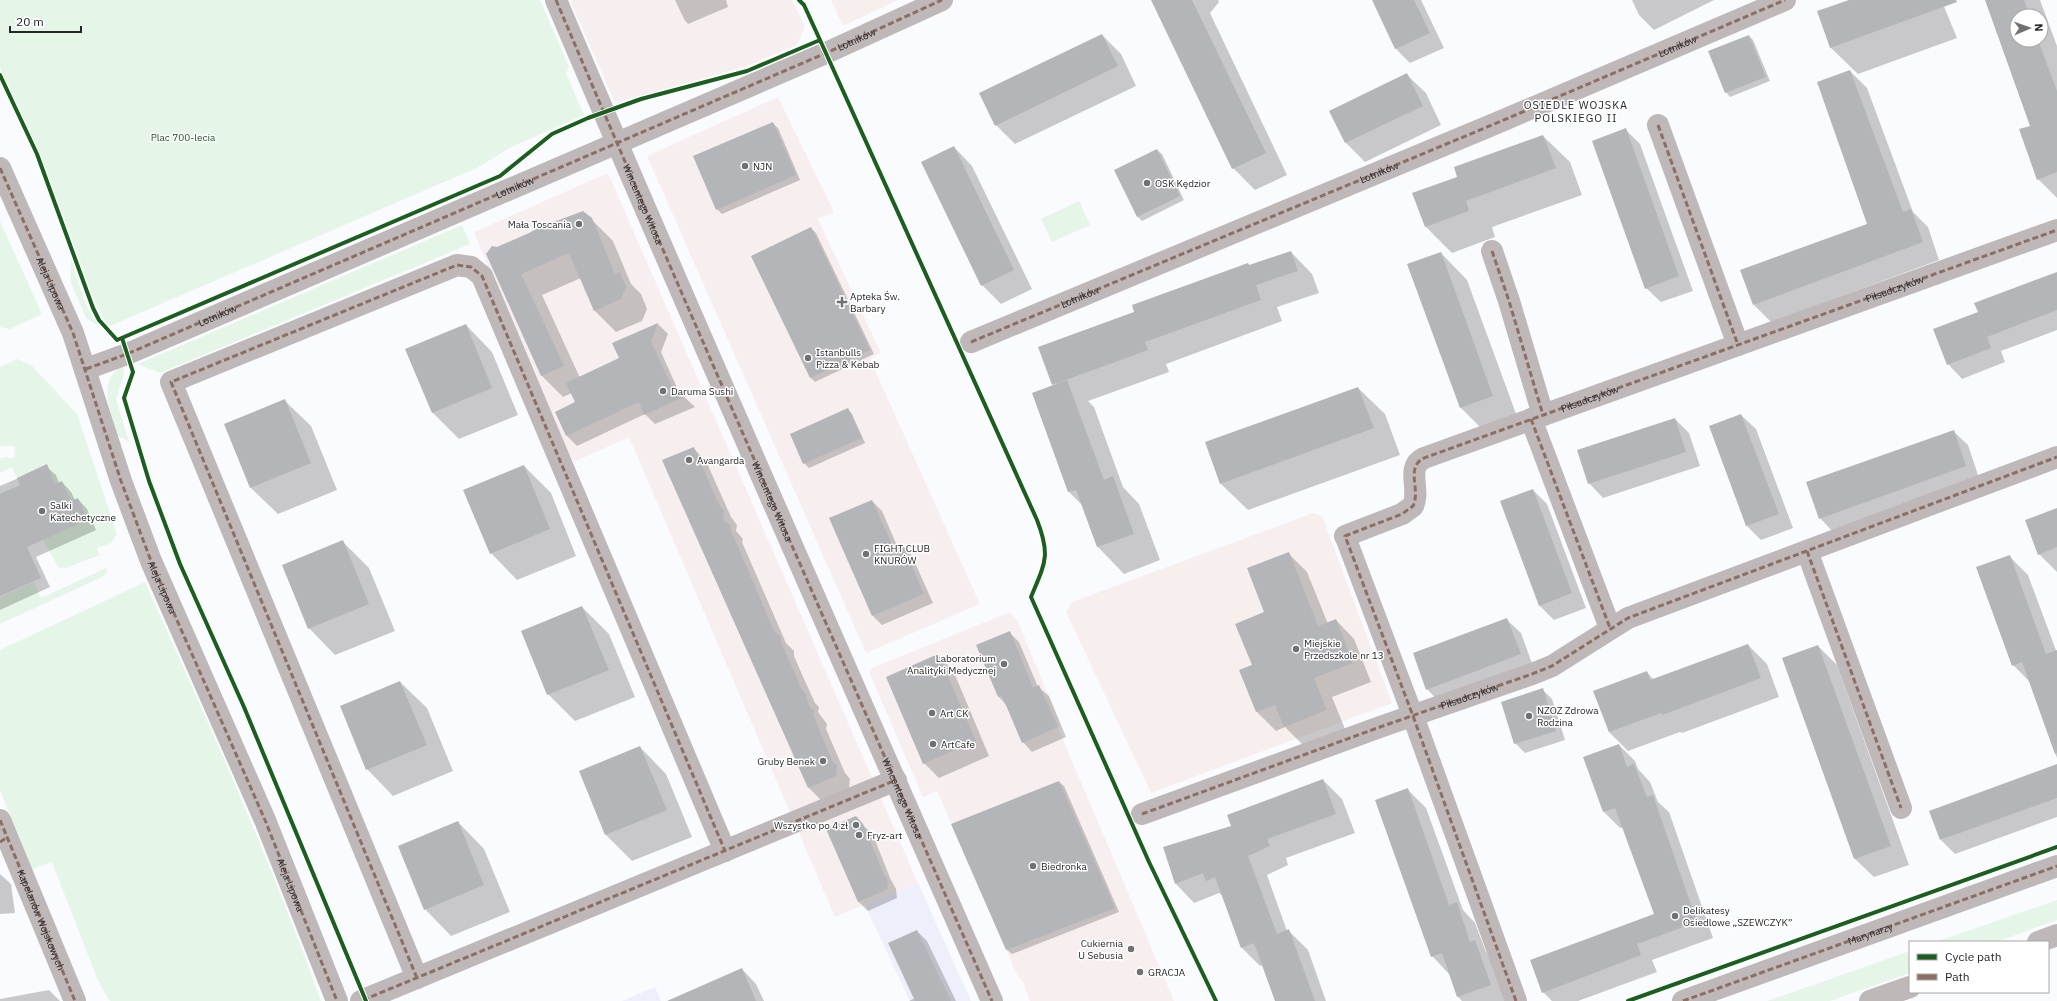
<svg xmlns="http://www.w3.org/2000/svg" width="2057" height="1001" viewBox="0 0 2057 1001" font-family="'IBM Plex Sans',sans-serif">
	<rect width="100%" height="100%" fill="#fafbfe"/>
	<!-- commercial -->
	<path fill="#f7efef" d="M570,0H792L805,26L797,45L747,66L615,103Z
		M778,97L834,212L818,219L881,353L870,359L980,604L866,653L647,156Z
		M608,173L918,883L835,917L629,437L576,461L566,458L474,232Z
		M1010,612L1018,622L1061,726L1058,728L1174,1001H1030L1023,982L1017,975L937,791L923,797L869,672L872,668Z"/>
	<!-- built -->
	<path fill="#edf0fa" d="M918,883L971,1001H910L865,905Z
		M655,987L661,1001H622Z"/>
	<!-- education -->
	<path fill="#f7efee" d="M831,0H898L843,26Z
		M1313,513L1322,516L1392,703L1151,793L1066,612L1072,602Z"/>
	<!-- green -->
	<path fill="#e5f5e7" d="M0,0H540L569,67L566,73L584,115L509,148L479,167L110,326L103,318L95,302L42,158L0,68Z
		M1079,201L1090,225L1052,242L1041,219Z
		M0,221L42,314L10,329L0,327Z
		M462,225L470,244L160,373L138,364Z
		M71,259C79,281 84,309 100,327L86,318L71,283Z
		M17,359L31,365L77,414L117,534L111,543L97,548L100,555L66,568L58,567L43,540L87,520L78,498L71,501L62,481L55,484L47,465L17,478L12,467L0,473V458L7,457L14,459L15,446H0V367Z
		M123,366L124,374L116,399L129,442L118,436C112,414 95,380 123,366Z
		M106,568L108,573L100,578L0,624V597L34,582L41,598Z
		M145,582C207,720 270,858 321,1001H110L98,981L52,862L32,869L0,790V650Z
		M2057,900V920L1996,942H1936Z
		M1910,951V973L1830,1001H1767Z"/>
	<!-- shadow -->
	<path fill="#0003" fill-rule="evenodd" d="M675,0H726L728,7L688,24L684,19Z
		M1152,0H1218L1219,2L1210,13L1287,175L1255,190L1233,168Z
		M1373,0H1421L1444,48L1410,63L1396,49Z
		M1632,0H1714L1654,30L1639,15Z
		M1852,0H1940L1943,4L1957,38L1858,74L1831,48L1818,12Z
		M1986,0H2040L2057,46V198L2038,179L2031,126ZM2017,16H2041V40H2017Z
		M1102,35L1121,54L1136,86L1015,144L996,125Z
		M1749,36L1753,40L1770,81L1730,97L1726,92Z
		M1850,71L1867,88L1913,212L1928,227L1939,260L1771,322L1754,305L1868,225Z
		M1407,75L1426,93L1441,125L1365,162L1346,143L1331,111Z
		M773,124L778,128L800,180L722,214L717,209Z
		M1625,129L1640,144L1693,291L1661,302L1646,288Z
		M1543,136L1570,162L1582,195L1492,227L1495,237L1452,253L1425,226L1459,177Z
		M954,147L972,166L1032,289L1001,304L982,285Z
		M1157,150L1162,154L1184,200L1142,221L1137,216Z
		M591,219L613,241L631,284L641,294L647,309L642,321L616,332L595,311L581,278L542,295L580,378L620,359L614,344L658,324L668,334L661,352L679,392L695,407L655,424L645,414L577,446L567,436L576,403L572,393L563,397L542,376L487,254L497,248Z
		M811,228L816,233L874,354L815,382L811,378L752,256Z
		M1291,252L1312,274L1319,293L1277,307L1282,321L1166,364L1169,372L1088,401L1094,407L1123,487L1139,504L1160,560L1124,574L1098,547L1083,506L1069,492L1033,393L1054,385L1136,313L1249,266Z
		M1441,253L1467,280L1519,422L1487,434L1460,407Z
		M2057,273V330L2001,351L2005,362L1962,379L1948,364L1979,313Z
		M466,325L492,352L518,415L459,439L432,412Z
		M1358,388L1385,414L1400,455L1248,510L1221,484Z
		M284,400L311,426L337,490L278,514L251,488L225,424Z
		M848,409L852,414L865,443L809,468L804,463Z
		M1741,415L1756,429L1793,528L1761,540L1747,526Z
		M1675,419L1689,433L1700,466L1603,498L1589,483Z
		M1953,431L1968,445L1980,481L1834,533L1820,518Z
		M693,448L706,461L731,517L737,525L736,531L743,539L742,542L786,643L794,651V656L804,679L815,703L819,707L818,712L827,724L826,729L845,773L850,779L849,788L822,801L809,788L735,620Z
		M46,466L56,475L59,483L62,482L71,492L75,500L78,499L87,509L96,530L36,557L50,587L0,610V486Z
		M524,466L551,493L576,556L517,580L491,553Z
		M1533,490L1547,504L1586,608L1554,620L1539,605Z
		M872,501L882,511L898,548L903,546L912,556L933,603L882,625L873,616Z
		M2057,509V572L2039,554Z
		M342,541L369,568L395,631L335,655L309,628Z
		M1288,553L1307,572L1328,624L1336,620L1354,639L1371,682L1332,697L1345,729L1303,745L1285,727L1276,731L1257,712L1240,670L1253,665Z
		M2009,556L2028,575L2057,653V758L2030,682L2013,665Z
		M582,607L609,634L635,697L575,721L548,694Z
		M1506,619L1521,633L1534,669L1441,704L1427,689Z
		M1010,633L1019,642L1038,687L1049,696L1066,737L1032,752L1023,742L1007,706L999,697L978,646Z
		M1748,645L1767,664L1779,697L1682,733L1680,732L1628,751L1609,732L1594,691L1647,672L1654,680Z
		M1818,646L1837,665L1909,865L1874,877L1855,859Z
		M938,656L953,670L989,756L939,778L924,763Z
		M400,682L427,708L453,771L393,796L367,769Z
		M1542,689L1552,699L1565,740L1525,753L1515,743Z
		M1619,745L1635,761L1638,769L1650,782L1658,802L1669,812L1713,938L1652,960L1657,972L1578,1001H1552L1543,992L1655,914L1623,827L1620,828L1604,812Z
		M640,747L666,774L692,837L632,861L606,835Z
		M1323,780L1342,799L1355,833L1286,858L1288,865L1267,875L1287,931H1289L1308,950L1326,1001H1276L1263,965L1260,966L1241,947L1224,897L1219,893L1194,903L1176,884L1232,827Z
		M1059,782L1064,786L1119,912L1012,954L1007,950Z
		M2053,787L2057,799V817L1955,854L1941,840Z
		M1407,789L1426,808L1463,910L1475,923L1486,952L1494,960L1508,1001H1462L1458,997L1450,975L1432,956Z
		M855,817L873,835L890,878L896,889L897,898L868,911L858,901Z
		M458,822L484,849L510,912L451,936L425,909Z
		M0,874L11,884L15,913L0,914Z
		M917,931L927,941L956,1001H909L915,998Z
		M742,969L756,984L764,1001H693Z
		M49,990L60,1001H0V999Z"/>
	<!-- building -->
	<path fill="#b4b5b8" d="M1151,0H1192L1266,153L1232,169Z
		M1372,0H1414L1430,33L1395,49Z
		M1849,0H1956L1957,2L1830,48L1817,11Z
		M1985,0H2024L2030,16H2017V40H2038L2057,91V172L2037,180L2019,129L2030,126Z
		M1102,34L1118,66L995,126L979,93Z
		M1749,35L1766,77L1725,93L1708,51Z
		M1850,70L1903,212L1911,209L1923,242L1753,305L1740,270L1867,224L1817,82Z
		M1407,73L1423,106L1345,143L1329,111Z
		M773,122L796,175L716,210L693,156Z
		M1626,128L1679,276L1645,289L1592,141Z
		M1543,135L1556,168L1466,201L1469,211L1425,227L1412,193L1457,177L1454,167Z
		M954,146L1014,270L981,286L921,162Z
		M1157,149L1180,196L1137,217L1114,170Z
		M583,211L592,218L615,274L620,272L626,287L621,299L594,311L569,253L521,274L564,366L541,376L486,254L492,246L497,247L529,233L547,223H551Z
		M811,227L870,350L810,378L751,256Z
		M1291,251L1298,271L1256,285L1261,300L1145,342L1148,350L1052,385L1038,347L1134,312L1132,305L1248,263L1249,265Z
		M1441,252L1493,396L1460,408L1407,264Z
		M2057,272V310L1987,337L1991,348L1947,365L1933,329L1978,312L1974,303Z
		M658,323L651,341L671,385L686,396L644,415L639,402L566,436L555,412L575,402L566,383L619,358L612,343Z
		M466,324L492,388L432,413L405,349Z
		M1067,380L1104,480L1113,476L1134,534L1097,547L1076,490L1068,492L1032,393Z
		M1358,387L1374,428L1220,484L1205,442Z
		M285,399L311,463L250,488L224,424Z
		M848,408L862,438L803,464L790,434Z
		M1741,414L1779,514L1746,526L1709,426Z
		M1675,418L1686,452L1588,484L1577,450Z
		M1954,430L1966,466L1819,519L1806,482Z
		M694,447L718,503L724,511L723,520L730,525V528L774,631L781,637V642L791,665L802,690L806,694V698L810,708L814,710L813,715L833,762L837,765L836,776L808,788L662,460Z
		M47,464L55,484L62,481L71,501L78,498L88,520L27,547L41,578L0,596V494L20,485L17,478Z
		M524,465L550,529L490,554L463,490Z
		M1533,489L1572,593L1539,606L1500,501Z
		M872,500L894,549L903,545L924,594L872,616L829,518Z
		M2057,508V547L2038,555L2025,520Z
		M343,540L369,604L308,629L282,565Z
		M1289,552L1318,626L1336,619L1353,663L1314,678L1327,710L1284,727L1275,705L1256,712L1239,670L1252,665L1235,624L1264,612L1247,568Z
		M2010,555L2046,654L2057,650V753L2055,754L2022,662L2012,666L1976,567Z
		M582,606L609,670L547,695L521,631Z
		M1507,618L1521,654L1426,690L1413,653Z
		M1010,631L1033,688L1039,685L1058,727L1022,743L1002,696L998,697L976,645Z
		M1748,644L1761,678L1662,715L1661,713L1609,732L1593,691L1647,671L1650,680Z
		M1818,645L1891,846L1854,859L1782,658Z
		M938,654L976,741L923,764L886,677Z
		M400,681L427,745L366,770L340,706Z
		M1543,688L1556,731L1514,744L1501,702Z
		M1619,744L1627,767L1634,764L1647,797L1653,795L1697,922L1637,944L1641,955L1542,993L1530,960L1654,914L1615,808L1603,812L1583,757Z
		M640,746L667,810L605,835L579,771Z
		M2057,764V798L1940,840L1929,811Z
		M1323,779L1336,814L1267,839L1270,846L1248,856L1277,934L1289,929L1315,1001H1275L1254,943L1241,948L1215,877L1206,881L1203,873L1175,884L1163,847L1231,826L1227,815Z
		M1059,781L1115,908L1006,950L951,824Z
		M1408,788L1449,905L1457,902L1470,942L1475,940L1491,985L1457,997L1442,953L1431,957L1375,800Z
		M856,816L863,824L884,875L887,878L888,889L858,902L826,829Z
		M458,821L484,885L424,910L398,846Z
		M917,930L951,1001H915L888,943Z
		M742,968L756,1001H667Z"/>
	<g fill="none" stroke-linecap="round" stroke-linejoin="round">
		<!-- pedestrian -->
		<path stroke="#beb8b9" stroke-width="21" d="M1345,536L1413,716"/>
		<!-- minor -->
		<g stroke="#beb8b9" stroke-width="22">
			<path d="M556,0C698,335 846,668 992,1001"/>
			<path d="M1658,125L1738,345"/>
			<path id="s1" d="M0,168L73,333L121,481L151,561L265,820L337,1001"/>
			<path d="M1492,251L1509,301L1543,415"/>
			<path id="s2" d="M971,342L1492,125L1785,0"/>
			<path id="s3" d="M86,369L127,354L826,53L942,0"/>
			<path d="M1531,419L1610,628"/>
			<path id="s4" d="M1345,536L1402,514L1413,506C1421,490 1405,467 1424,458L2057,230"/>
			<path d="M1807,551L1901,808"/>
			<path d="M1413,716L1516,1001"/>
			<path d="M1142,814L1380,727L1532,674L1552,666L1628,618L2057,457"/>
			<path id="s5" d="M0,820L75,1001"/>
			<path d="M417,978L171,382L457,265L471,267L482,276L725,851"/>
			<path d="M361,1001L896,780"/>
			<path d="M1683,1001L2057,866"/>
		</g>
		<!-- tertiary -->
		<path stroke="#beb8b9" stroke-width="22" d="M2038,942L2057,935
			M1870,1001L1910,987"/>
		<!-- quiet -->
		<g stroke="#8d6e63" stroke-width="3" stroke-dasharray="6 3" stroke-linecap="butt">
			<path id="s6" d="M556,0C698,335 846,668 992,1001"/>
			<path d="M1658,125L1738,345"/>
			<path d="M0,168L73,333L121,481L151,561L265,820L337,1001"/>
			<path d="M1492,251L1509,301L1543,415"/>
			<path d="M971,342L1492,125L1785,0"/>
			<path d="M86,369L127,354L826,53L942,0"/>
			<path d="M1531,419L1610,628"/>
			<path d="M1807,551L1901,808"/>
			<path id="s7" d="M1142,814L1380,727L1532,674L1552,666L1628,618L2057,457"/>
			<path d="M0,820L75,1001"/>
			<path d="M0,842L8,837"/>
			<path d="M417,978L171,382L457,265L471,267L482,276L725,851"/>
			<path d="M363,1000L896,780"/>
			<path d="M1516,1001L1413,716L1345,536L1402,514L1413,506C1421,490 1405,467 1424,458L2057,230"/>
			<path id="s8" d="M1683,1001L2057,866"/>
		</g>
		<!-- cycleway casing -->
		<g stroke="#fff" stroke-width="6">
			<path id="cycleway" d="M799,0L804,5L820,40L1037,520C1051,556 1045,563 1031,597L1149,862L1216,1001
				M0,75L37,154L93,308L99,320L117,340L500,176L552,134L588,118L641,99L747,71L820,40
				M122,338L133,372L124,398L149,481L180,564L244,707L366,1001
				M1628,1001L2057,847"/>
		</g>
		<!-- cycleway -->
		<use href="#cycleway" stroke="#1b5e20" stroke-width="4"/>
	</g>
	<!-- markers -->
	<g fill="#707174" stroke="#fff" stroke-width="1.5">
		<circle cx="745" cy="166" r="4"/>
		<circle cx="1147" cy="183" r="4"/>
		<circle cx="579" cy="224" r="4"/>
		<path d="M840 296h4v4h4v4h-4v4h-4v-4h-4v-4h4z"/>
		<circle cx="808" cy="358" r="4"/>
		<circle cx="663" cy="391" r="4"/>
		<circle cx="689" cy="460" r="4"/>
		<circle cx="42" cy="511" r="4"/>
		<circle cx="866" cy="554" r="4"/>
		<circle cx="1296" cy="649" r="4"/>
		<circle cx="1004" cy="664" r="4"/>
		<circle cx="932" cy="713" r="4"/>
		<circle cx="1529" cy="716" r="4"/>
		<circle cx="933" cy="744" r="4"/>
		<circle cx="823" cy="761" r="4"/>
		<circle cx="856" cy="825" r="4"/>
		<circle cx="859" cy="835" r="4"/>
		<circle cx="1033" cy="866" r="4"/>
		<circle cx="1675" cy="916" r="4"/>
		<circle cx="1131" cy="949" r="4"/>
		<circle cx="1140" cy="972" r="4"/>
	</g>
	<g text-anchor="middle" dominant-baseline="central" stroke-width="3" stroke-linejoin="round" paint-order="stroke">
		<!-- street labels -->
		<g font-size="10" fill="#252629" stroke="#fff">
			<text stroke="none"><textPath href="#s3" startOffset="838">Lotników</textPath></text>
			<text stroke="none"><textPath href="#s2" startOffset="766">Lotników</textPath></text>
			<text stroke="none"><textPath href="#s2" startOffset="442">Lotników</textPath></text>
			<text stroke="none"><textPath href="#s3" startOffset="466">Lotników</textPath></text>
			<text stroke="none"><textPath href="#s6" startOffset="222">Wincentego Witosa</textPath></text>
			<text stroke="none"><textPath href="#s1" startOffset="126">Aleja Lipowa</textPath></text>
			<text stroke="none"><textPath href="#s4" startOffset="627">Piłsudczyków</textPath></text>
			<text stroke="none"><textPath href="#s2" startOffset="118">Lotników</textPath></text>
			<text stroke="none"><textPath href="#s3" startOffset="142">Lotników</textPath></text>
			<text stroke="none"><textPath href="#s4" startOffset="303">Piłsudczyków</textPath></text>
			<text stroke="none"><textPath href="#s6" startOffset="546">Wincentego Witosa</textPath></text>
			<text stroke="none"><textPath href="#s1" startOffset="450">Aleja Lipowa</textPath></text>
			<text stroke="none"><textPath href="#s7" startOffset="348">Piłsudczyków</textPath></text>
			<text stroke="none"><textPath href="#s6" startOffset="870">Wincentego Witosa</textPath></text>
			<text stroke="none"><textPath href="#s1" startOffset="774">Aleja Lipowa</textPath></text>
			<text stroke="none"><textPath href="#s5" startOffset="108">Kapelanów Wojskowych</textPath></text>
			<text stroke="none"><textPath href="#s8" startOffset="199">Marynarzy</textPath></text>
		</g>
		<!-- park labels -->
		<g font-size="10" fill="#1c5424" stroke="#fff">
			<text x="183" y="137">Plac 700-lecia</text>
		</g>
		<!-- poi labels -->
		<g font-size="10" fill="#252629" stroke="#fff" text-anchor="start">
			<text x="753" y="166">NJN</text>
			<text x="1155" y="183">OSK Kędzior</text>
			<text x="571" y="224" text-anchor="end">Mała Toscania</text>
			<text x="850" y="296">Apteka Św.<tspan x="850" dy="12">Barbary</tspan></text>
			<text x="816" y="352">Istanbulls<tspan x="816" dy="12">Pizza &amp; Kebab</tspan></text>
			<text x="671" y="391">Daruma Sushi</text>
			<text x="697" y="460">Avangarda</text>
			<text x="50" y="505">Salki<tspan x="50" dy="12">Katechetyczne</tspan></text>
			<text x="874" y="548">FIGHT CLUB<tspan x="874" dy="12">KNURÓW</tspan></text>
			<text x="1304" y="643">Miejskie<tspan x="1304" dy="12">Przedszkole nr 13</tspan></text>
			<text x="996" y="658" text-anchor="end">Laboratorium<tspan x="996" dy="12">Analityki Medycznej</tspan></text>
			<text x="1537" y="710">NZOZ Zdrowa<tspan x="1537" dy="12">Rodzina</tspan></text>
			<text x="940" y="713">Art CK</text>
			<text x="941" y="744">ArtCafe</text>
			<text x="815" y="761" text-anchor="end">Gruby Benek</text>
			<text x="848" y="825" text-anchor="end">Wszystko po 4 zł</text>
			<text x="867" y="835">Fryz-art</text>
			<text x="1041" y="866">Biedronka</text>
			<text x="1683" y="910">Delikatesy<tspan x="1683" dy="12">Osiedlowe „SZEWCZYK”</tspan></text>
			<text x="1123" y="943" text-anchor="end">Cukiernia<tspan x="1123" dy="12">U Sebusia</tspan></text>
			<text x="1148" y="972">GRACJA</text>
		</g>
		<!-- neighbourhood labels -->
		<g font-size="11" letter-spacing="1" fill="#252629" stroke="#fff">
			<text x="1576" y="105">OSIEDLE WOJSKA<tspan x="1576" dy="13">POLSKIEGO II</tspan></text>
		</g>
	</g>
	<!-- legend -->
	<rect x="1909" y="941" width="140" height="52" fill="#ffffff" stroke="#a8a8a9"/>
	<rect x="1917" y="954" width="20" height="6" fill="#1b5e20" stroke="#a8a8a9"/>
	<text x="1945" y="961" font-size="12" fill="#252629">Cycle path</text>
	<rect x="1917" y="974" width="20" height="6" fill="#8d6e63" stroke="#a8a8a9"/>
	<text x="1945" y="981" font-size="12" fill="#252629">Path</text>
	<!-- north arrow -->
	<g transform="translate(2029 28) rotate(88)"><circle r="19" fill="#ffffff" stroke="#a8a8a9"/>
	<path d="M0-3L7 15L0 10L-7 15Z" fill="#707174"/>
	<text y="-6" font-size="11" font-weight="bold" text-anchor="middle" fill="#252629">N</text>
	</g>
	<!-- scale -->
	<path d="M10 26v6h71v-6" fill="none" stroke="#252629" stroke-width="2"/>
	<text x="16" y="26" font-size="12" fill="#252629" stroke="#ffffff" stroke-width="3" paint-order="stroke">20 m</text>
</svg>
